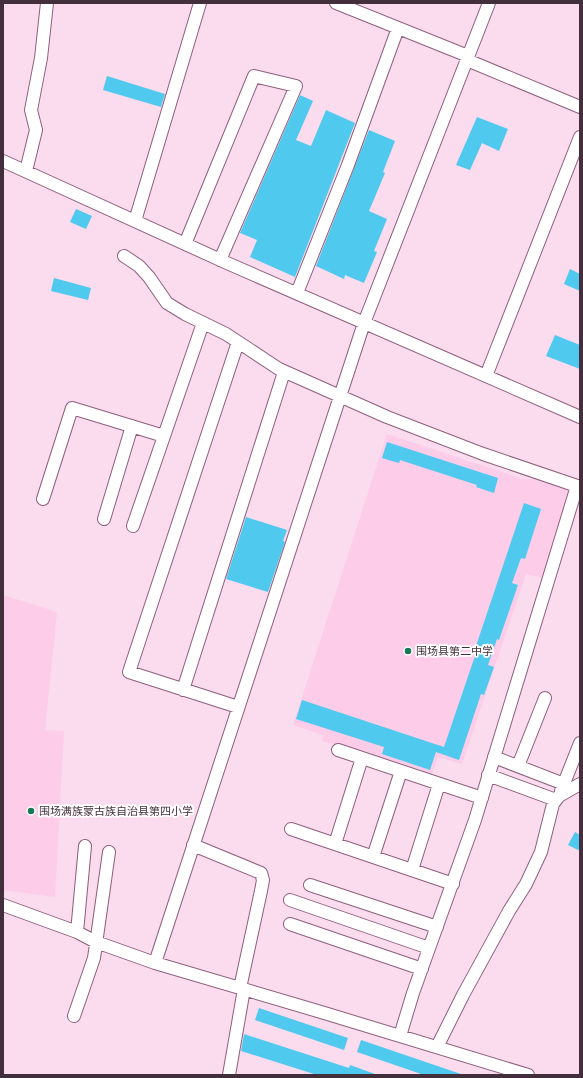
<svg xmlns="http://www.w3.org/2000/svg" width="583" height="1078" viewBox="0 0 583 1078" font-family="'Public Sans','Noto Sans SC',sans-serif">
	<rect width="100%" height="100%" fill="#fbdbee"/>
	<!-- built -->
	<path fill="#fccce9" d="M387,434L523,479H539L571,488L543,578L526,574L462,764L438,757L431,778L322,741L323,735L293,725Z
		M3,595L57,612L45,730L64,731L55,897L3,890Z"/>
	<!-- building -->
	<path fill="#50c9ee" d="M107,76L165,94L161,107L103,90Z
		M300,95L313,101L296,140L311,146L326,110L355,123L295,277L250,257L257,240L240,233Z
		M477,117L508,129L499,151L482,143L470,170L456,165Z
		M369,130L395,141L383,172L385,173L369,211L387,219L374,251L377,252L364,283L345,275L344,279L316,266Z
		M76,209L92,216L86,229L70,222Z
		M570,269L580,274V291L564,284Z
		M54,278L91,288L88,300L51,291Z
		M555,335L580,345V369L546,356Z
		M387,442L498,478L494,493L476,487L477,485L400,460L399,463L382,458Z
		M524,503L541,509L525,559L521,558L512,583L518,585L499,640L497,639L488,665L494,667L484,695L481,694L459,760L436,752L430,770L382,754L384,747L296,719L302,700L444,747L476,653L474,652Z
		M246,517L287,530L283,541L285,542L268,592L226,579Z
		M575,832L580,835V851L568,845Z
		M259,1008L348,1038L344,1050L255,1020Z
		M244,1034L349,1068L350,1065L375,1074L374,1075H317L241,1051Z
		M361,1040L461,1074V1075H424L357,1052Z"/>
	<g fill="none" stroke-linecap="round" stroke-linejoin="round">
		<!-- minor casing -->
		<g stroke="#8e5f7c" stroke-width="14">
			<path id="minor" d="M336,3L468,56
				M467,60L580,107
				M3,161L227,263L580,417
				M26,171L36,130L31,110L41,58L47,3
				M135,221L200,3
				M185,244L254,76L296,86L220,260
				M124,256L139,266L149,277L167,303L185,314L226,334L279,369L387,417L483,454L580,487
				M297,293L348,165L398,28
				M238,342L129,672L238,707
				M486,376L580,137
				M43,499L72,408L164,436
				M104,519L132,426
				M133,526L203,323
				M183,690L284,372
				M338,750L482,798
				M494,757L564,784
				M518,766L545,698
				M488,775L556,800
				M561,791L580,743
				M291,829L453,884
				M335,844L362,758
				M193,845L261,873L263,880L261,891L240,988
				M373,857L401,771
				M412,870L439,784
				M310,885L437,927
				M290,900L429,948
				M3,905L77,932L96,942L155,963L321,1012L528,1075
				M290,924L422,969
				M77,932L85,846
				M155,963L364,323L489,3
				M74,1016L94,958L109,852
				M400,1036L413,993L475,820L577,486
				M437,1047L463,995L509,911L526,884L541,852L553,804L559,796L580,784
				M229,1075L244,989"/>
		</g>
		<!-- minor -->
		<use href="#minor" stroke="#fff" stroke-width="12"/>
	</g>
	<!-- markers -->
	<g fill="#147b54" stroke="#fff" stroke-width="1.5">
		<circle cx="408" cy="651" r="4"/>
		<circle cx="31" cy="811" r="4"/>
	</g>
	<g text-anchor="middle" dominant-baseline="central" stroke-width="3.5" stroke-linejoin="round" paint-order="stroke">
		<!-- poi labels -->
		<g font-size="11" fill="#432e3b" stroke="#fff" text-anchor="start">
			<text x="416" y="651">围场县第二中学</text>
			<text x="39" y="811">围场满族蒙古族自治县第四小学</text>
		</g>
	</g>
	<!-- border -->
	<rect width="583" height="1078" fill="none" stroke="#432e3b" stroke-width="8"/>
</svg>
